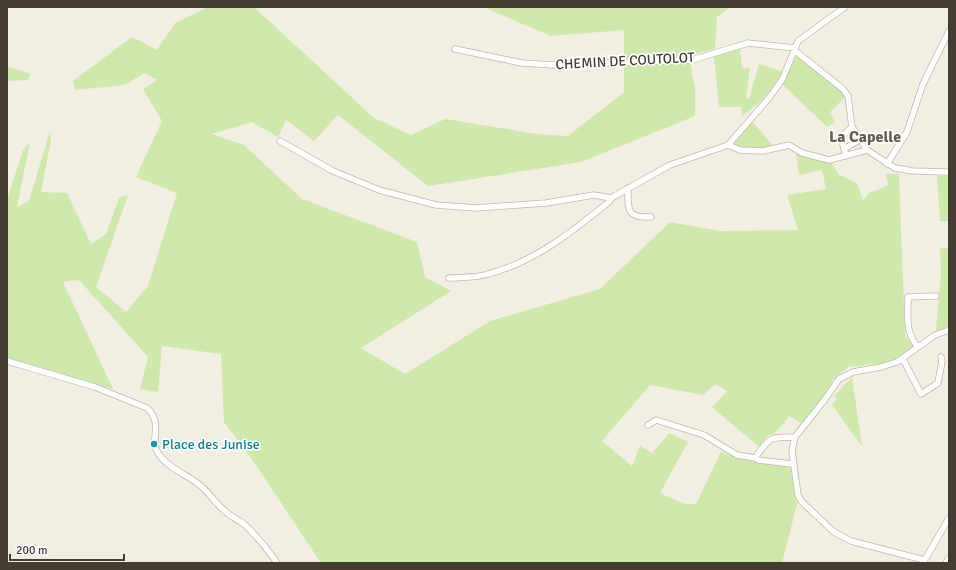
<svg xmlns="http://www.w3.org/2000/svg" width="956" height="570" viewBox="0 0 956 570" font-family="Signika,sans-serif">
	<rect width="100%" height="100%" fill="#f2eee4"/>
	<!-- green -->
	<path fill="#cfe8ab" d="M208,7H254L374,118L411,135L445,119L538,134L568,136L624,92V30L551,36L483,7H730L717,17L715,49L689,55L695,90V116L581,162L428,186L338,115L314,141L286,120L278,137L252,122L212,134L244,145L302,199L417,242L425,277L451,291L361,348L405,374L490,321L600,289L670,222L719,231L798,230L787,195L826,189L822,170L799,175L796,153L831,162L839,175L857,183L863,200L869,193L889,185L885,174H899L905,336L914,346L895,359L882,363L848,367L833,379L826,393L802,424L789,416L776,432L766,437L759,447L712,407L727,391L715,384L703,395L650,385L602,441L632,466L640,446L652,453L669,433L688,442L660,493L684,504H696L721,452L750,461L786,465L790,468L797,504L782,563H321L258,468L224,422L221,354L162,346L158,392L140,389L148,357L79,280L63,282L113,389L7,360V200L23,150L30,142L17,207L29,201L50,131L51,140L41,192L67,193L91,244L106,234L119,198L128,195L96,287L126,312L148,286L177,193L136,177L162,121L143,89L157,80L144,73L125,85L75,90L73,81L132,37L157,50L175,23Z
		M740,47L742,68H750L746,98L749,99L759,64L784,72L761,101L742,116L741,107H719L714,56Z
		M797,54L841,90L845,97L830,112L835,122L827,127L782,84Z
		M7,66L31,74L28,80L8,81Z
		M752,121L773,146L760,149L735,146V141Z
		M937,176H949V221H940Z
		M940,248H949V326L936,331L941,274Z
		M852,377L862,446L832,405L837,399L834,396Z"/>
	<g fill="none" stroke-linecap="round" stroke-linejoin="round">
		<!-- minor casing -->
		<g stroke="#c1b8a9" stroke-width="7">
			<path id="minor" d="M455,49L522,63L553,65L692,60L748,43L795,48
				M794,50L843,89L848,96L852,127
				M280,141L333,171L379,190L436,205L476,208L546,203L594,195L611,198
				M728,145L740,150L763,151L789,145L802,153L829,160L867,150L895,168L913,171L949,172
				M844,149L861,139
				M846,156L841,137L852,127L860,138L867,150
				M887,164L907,132L923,84L949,31
				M628,188C628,210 626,218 651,217
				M449,278C461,277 476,278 488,274C535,262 573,231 610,201L611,198L670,165L728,145L769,98L782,80L798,41L845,7
				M918,347C905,333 908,315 908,297L936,296
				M903,359L921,394L938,383L942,361L941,357
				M7,361L95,387L147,408C164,424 149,439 158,453C168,469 189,475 202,487C210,494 216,504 225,511C231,517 239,520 245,525C257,536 268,550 277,563
				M648,425L656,420L704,435L737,455L755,458L758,460L792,464
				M755,458C770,437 769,437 795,437
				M924,560L851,541L834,532L802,502L798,495L792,451L795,437L826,398L839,379L853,372L881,367L897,362L935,335L949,330
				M923,563L949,518
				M946,563L949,558"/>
		</g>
		<!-- minor -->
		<use href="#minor" stroke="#fff" stroke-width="5.5"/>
	</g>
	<!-- markers -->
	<circle fill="#0f9aa8" stroke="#fff" stroke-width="1.5" cx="154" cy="444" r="4"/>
	<g text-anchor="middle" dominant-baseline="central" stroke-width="3.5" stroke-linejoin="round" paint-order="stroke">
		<!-- street labels -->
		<g font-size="14" fill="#443d34" stroke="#fff">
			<text transform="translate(625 61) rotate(-3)">CHEMIN DE COUTOLOT</text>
		</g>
		<!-- culture labels -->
		<g font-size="14" fill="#0d838f" stroke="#fff" text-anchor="start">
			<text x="162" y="444">Place des Junise</text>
		</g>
		<!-- quarter labels -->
		<g font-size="16" font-weight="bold" fill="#675b4b" stroke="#fff">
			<text x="865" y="137">La Capelle</text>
		</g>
	</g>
	<!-- border -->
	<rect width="956" height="570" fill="none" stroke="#443d34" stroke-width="16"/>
	<!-- scale -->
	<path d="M10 554v6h114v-6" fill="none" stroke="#443d34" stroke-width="2"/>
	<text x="16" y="554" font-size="12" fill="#443d34" stroke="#ffffff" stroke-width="3" paint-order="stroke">200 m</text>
</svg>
